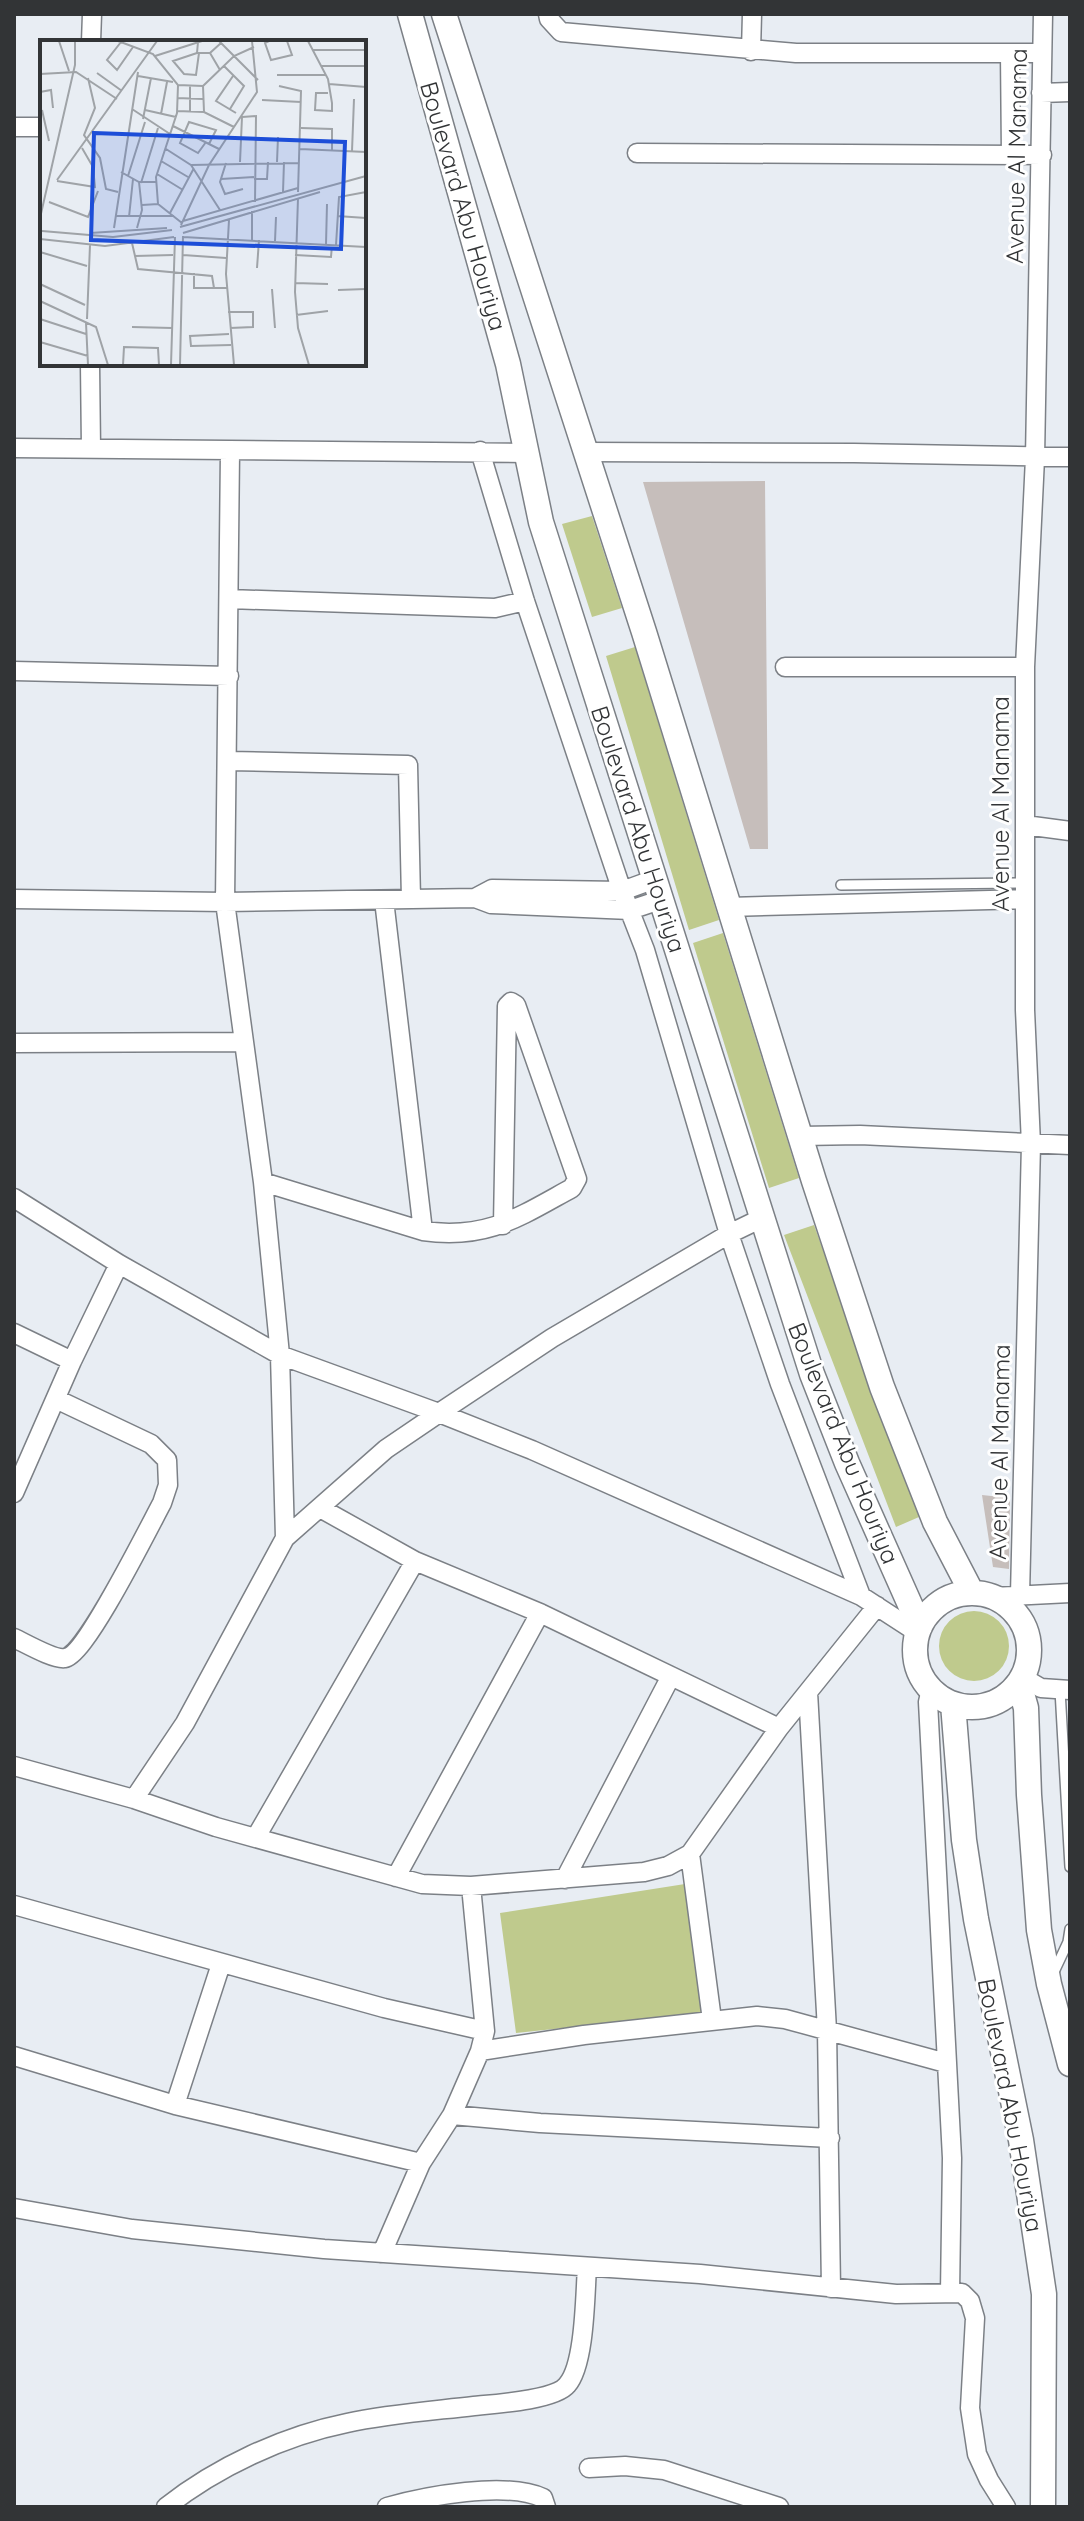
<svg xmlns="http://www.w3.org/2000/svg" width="1084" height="2521" viewBox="0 0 1084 2521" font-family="Quicksand,sans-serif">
	<rect width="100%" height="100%" fill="#e8edf3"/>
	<!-- green -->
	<path fill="#bfca8d" d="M592,516L622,608L592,617L562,524Z
		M635,647L719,920L689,930L606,656Z
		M723,933L799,1178L769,1188L693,943Z
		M814,1225L919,1517L896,1527L784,1235Z
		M939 1646a35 35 0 1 1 70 0a35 35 0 1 1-70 0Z
		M685,1884L705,2013L516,2033L500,1913Z"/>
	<!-- building -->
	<path fill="#c6bebb" d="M765,481L768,849H750L643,482Z
		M982,1495L1010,1498L1009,1569L993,1567Z"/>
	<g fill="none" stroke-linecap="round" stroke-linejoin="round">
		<!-- lane casing -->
		<g stroke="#7c8086" stroke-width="12">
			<path id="lane" d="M841,885L1023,883
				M1060,1690L1070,1867
				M1053,1974L1068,1942L1070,1929"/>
		</g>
		<!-- street casing -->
		<g stroke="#7c8086" stroke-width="21">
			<path id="street" d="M548,14L549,19L561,32L796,53H1042
				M91,42L92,14
				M751,51L752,14
				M1010,53L1011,156
				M1041,93L1070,92
				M14,127H42
				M637,153L1042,155
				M90,364L91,449
				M14,448L525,453
				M480,451L525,601L622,891L645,950L729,1234L780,1384L861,1596
				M584,452L854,453L1070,457
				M229,599L495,608L525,601
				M785,667H1025
				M14,671L229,676
				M228,761L408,765L411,899
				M1025,825L1070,831
				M475,898L492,889L622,891L655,879
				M14,899L225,902L475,898L491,904L630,910L663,899
				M384,900L423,1231
				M729,907L1023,899
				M14,1043L242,1042
				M801,1136L860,1135L1070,1145
				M263,1182L423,1231C487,1240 519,1217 572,1188L577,1179L516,1005L511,1002L507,1006L503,1225
				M14,1198L119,1264L280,1355L439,1413L532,1450L861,1596L918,1633
				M14,1333L72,1361
				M14,1493L72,1361L119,1264
				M320,1508L415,1561L540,1613L779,1728
				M285,1538L386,1449L439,1413L552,1338L729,1234L762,1218
				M1020,1595L1031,1144L1025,1010V667L1035,458L1043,14
				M993,1597L1070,1593
				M14,1638C25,1643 54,1660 65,1658C85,1656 149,1527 162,1503L168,1485L167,1460L151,1444L56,1399
				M1022,1677L1041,1688L1070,1690
				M931,1689L928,1702L952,2158L950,2293
				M808,1692L827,2030L831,2288
				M14,1766L134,1799L216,1827L422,1884L471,1886L644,1872L668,1866L690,1854L779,1728L877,1606
				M134,1799L185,1723L285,1538L280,1355L263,1182L225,902L230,452
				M256,1837L415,1561
				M690,1854L712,2020
				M396,1877L540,1613
				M565,1879L671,1676
				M14,1905L384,2008L485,2031
				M480,2051L584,2035L757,2016L785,2019L946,2063
				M14,2056L175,2105L421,2163
				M175,2105L221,1964
				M452,2115L540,2123L830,2138
				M14,2208L132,2229L324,2249L700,2274L896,2294L962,2293L970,2301L975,2318L970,2408L977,2454L989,2480L1006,2507
				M382,2253L421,2163L452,2115L480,2051L485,2031L471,1886
				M589,2468L625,2466L664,2470L779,2507
				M166,2507C217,2467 283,2436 347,2423C388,2414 431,2411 474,2406C494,2404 555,2400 567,2385C585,2365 585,2296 587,2267
				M387,2507C426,2496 506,2481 543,2498L546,2507"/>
		</g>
		<!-- secondary casing -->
		<g stroke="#7c8086" stroke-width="27">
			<path id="secondary" d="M410,14L508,364L541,522L812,1374L847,1463L920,1627
				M444,14L644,632L814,1181L882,1387L935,1522L972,1593
				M915 1650a57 57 0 1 1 114 0a57 57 0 1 1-114 0Z
				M1019,1683L1026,1708L1029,1795L1039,1930L1049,1984L1070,2064
				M953,1704L964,1840L976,1919L1021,2140L1044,2294L1043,2507"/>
		</g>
		<!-- lane -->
		<use href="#lane" stroke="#fff" stroke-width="9"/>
		<!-- street -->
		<use href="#street" stroke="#fff" stroke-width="18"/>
		<!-- secondary -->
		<use href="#secondary" stroke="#fff" stroke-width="24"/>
	</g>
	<g text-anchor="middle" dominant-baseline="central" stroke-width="6" stroke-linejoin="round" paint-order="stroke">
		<!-- street labels -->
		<g font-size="24" fill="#323436" stroke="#fff">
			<text transform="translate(1016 156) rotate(-89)">Avenue Al Manama</text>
			<text transform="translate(464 206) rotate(74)">Boulevard Abu Houriya</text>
			<text transform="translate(1000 804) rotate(-90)">Avenue Al Manama</text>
			<text transform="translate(639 829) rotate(72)">Boulevard Abu Houriya</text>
			<text transform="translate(844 1443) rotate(68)">Boulevard Abu Houriya</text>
			<text transform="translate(999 1452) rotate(-89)">Avenue Al Manama</text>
			<text transform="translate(1011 2105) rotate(79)">Boulevard Abu Houriya</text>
		</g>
	</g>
	<!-- overview -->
	<g transform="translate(40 40)">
		<rect width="326" height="326" fill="#e8edf3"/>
		<path fill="none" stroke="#9fa3a7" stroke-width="2" d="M19,1L29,31M78,1L113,14L138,45L137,73L116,137L118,164M179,1L218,40M229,1L225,3L231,20L252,15L247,1M268,1L288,39L292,63V71L275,70L276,53H288M81,2L67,20L77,30L93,7M158,2L157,13H170M272,10H326M157,13L133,21L144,34L156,35L159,13M115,16L162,1M184,26L204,46L190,69M281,26H326M180,30L170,13L181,3M57,33L82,51M0,34L36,32L77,59M237,35H286M98,36L133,42M193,36L176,61L196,73M48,38L55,68L44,95L60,118L66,149L78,152M289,44L326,47M138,45L163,46M150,45V71M163,46L194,16L214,7M163,46L164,72M239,46L261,51L258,152M0,52L11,50L13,68M137,58L163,59M222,60L261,62M92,69L130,94M2,70L9,101M105,70L136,77M137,71L164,72L194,87M121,74L127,42M202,77L216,76L215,162M103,79L111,38M133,86L179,109M261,88L292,89V110M166,102L158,113L140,103L149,82L176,90L169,104M126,109L151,125L259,123M260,109L326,112M312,111L314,59M121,121L148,137M200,122L202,77M237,122L238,97M186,123L180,142L185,154L203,149M151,125L180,170M81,132L99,142H116M117,134L143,150M88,136L105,82M181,139L214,137M214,139H227L228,122M17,140L117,1M17,141L55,147L53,127L42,108M101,143L118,88M243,152L244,122M258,158L255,252L258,288L269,325M9,162L48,177L58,151M102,165L118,164L142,183M130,173L154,128M75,176H134M297,176L326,178M89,177L93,139M0,178L35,25V1M189,180L186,234L194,325M143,181L258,148M141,185L169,125L217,52L212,1M140,187L326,136M74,188L98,32M97,188L102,170L99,142M2,191L73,197L132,190M50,193L127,188M143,193L280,152M143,197L326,207M0,199L65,206L134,197M212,200V171M235,201L236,177M92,203L98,229L172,236L174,248M286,204L287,164M296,205L299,157L326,152M0,212L47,226M143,215L186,218M255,215L291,217L292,205M95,216L133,215M217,228L219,200M154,233V248H187M255,243L288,244M0,244L45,265M232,249L235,288M298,250L326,249M0,261L56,287L68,325M188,272H213V287L190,288M256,275L288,271M0,279L46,294M47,279L50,205M46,283L48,325M92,287L132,288M189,294L150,296L151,306L191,305M0,302L48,316M83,325L84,307L118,308L119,325M131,325L135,197M140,325L143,196"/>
		<path fill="#1d4ed8" fill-opacity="0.15" stroke="#1d4ed8" stroke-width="4" d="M54,93L305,102L301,209L51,200Z"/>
		<rect width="326" height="326" fill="none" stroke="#323436" stroke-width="4"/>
	</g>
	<!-- border -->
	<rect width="1084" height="2521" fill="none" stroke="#323436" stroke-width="32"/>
</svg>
